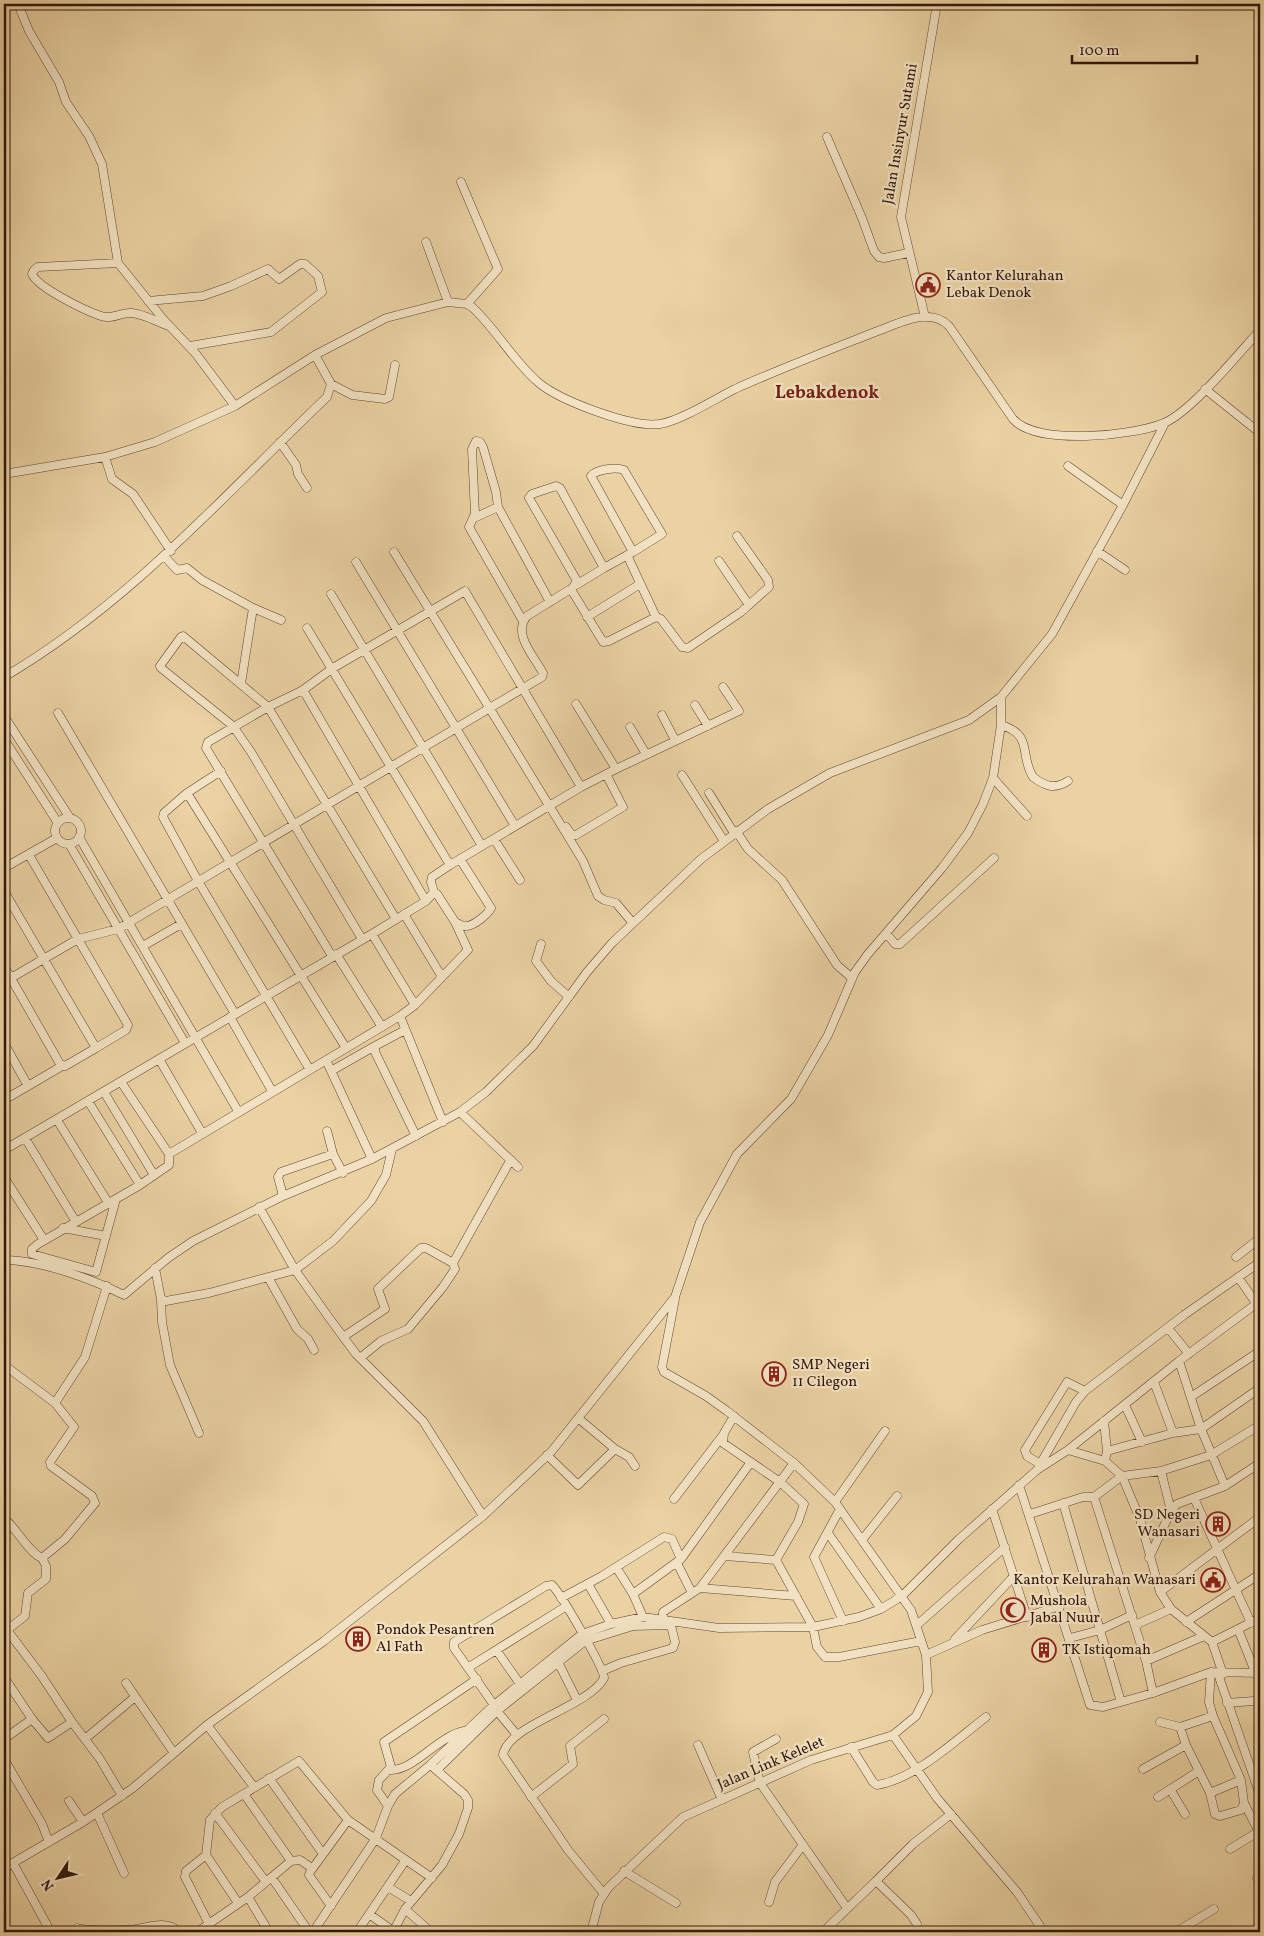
<svg xmlns="http://www.w3.org/2000/svg" width="1264" height="1936" viewBox="0 0 1264 1936" font-family="Vollkorn,serif">
	<rect width="100%" height="100%" fill="#ebd2a3"/>
	<filter id="stains"><feTurbulence type="fractalNoise" baseFrequency=".004" numOctaves="4"/><feColorMatrix values="0 0 0 0 .2 0 0 0 0 .09 0 0 0 0 .02 0 0 0 .5 -.17"/></filter>
	<radialGradient id="worn" r=".72"><stop offset=".6" stop-color="#630" stop-opacity="0"/><stop offset="1" stop-color="#630" stop-opacity=".3"/></radialGradient>
	<g fill="none" stroke-linecap="round" stroke-linejoin="round">
		<!-- minor casing -->
		<g stroke="#604530" stroke-width="9">
			<path id="minor" d="M18,4L29,31L59,82L66,102L89,136L102,164L118,263L163,319L196,354L235,406
				M827,137L862,218L874,251L879,257L884,258L908,253
				M461,182L498,269L467,304
				M426,242L448,302
				M118,263L38,267L34,270L32,274C38,288 86,311 101,316C112,320 121,312 132,313C144,314 157,322 169,326
				M148,301L203,296L231,286L268,269L279,279L300,264H305L318,276L322,292L271,332L190,346
				M925,317L901,217L937,4
				M331,384L352,395L385,399L389,397L395,365
				M1205,389L1260,433
				M280,442L296,465L298,474L307,488
				M105,457L112,479L133,494L171,551
				M1068,466L1123,505
				M4,474L105,457L155,442L235,406L315,355L386,318L448,302L467,304L472,307C497,330 513,361 539,383C561,401 632,428 660,424C680,421 715,399 735,389C786,366 840,346 893,325C912,318 933,310 949,326L1013,419C1036,446 1134,436 1164,423C1191,412 1239,353 1260,330
				M474,518L498,507
				M1097,551L1125,570
				M394,552L583,861L598,896L604,900L616,903L632,922
				M627,555L656,617
				M165,557L177,570L187,568L202,580L253,608L241,684
				M719,561L749,605
				M356,562L515,826
				M604,568L633,552L591,476C597,469 616,467 624,470L662,534L633,552
				M571,590L577,581L529,498L532,494L556,486L560,488L604,568L576,585
				M331,594L482,846
				M253,608L281,620
				M587,617L640,584
				M523,621L469,527L475,514L472,449L476,441L480,442L483,447L496,492L498,507L550,602
				M307,628L450,865
				M4,677C130,603 222,497 327,397L331,384L315,355
				M303,690L426,901
				M695,705L708,726
				M58,713L235,1014
				M662,715L675,740
				M4,716L70,818
				M1001,725C1034,735 1019,755 1033,777C1045,786 1054,790 1068,781
				M630,727L646,754
				M4,739L58,823
				M616,769L739,711L723,687
				M221,771L187,793L346,1048
				M682,775L724,841
				M993,778L1027,816
				M187,793L164,813L163,817L198,881L310,1070
				M709,793L734,833
				M55 831a13 13 0 1 1 26 0a13 13 0 1 1-26 0Z
				M566,827L572,835H576L623,807L606,774
				M736,831L748,849L782,880L837,965L852,978
				M79,837L238,1111
				M494,839L520,880
				M69,844L185,1043
				M4,868L57,838
				M4,891L96,1048L126,1030L128,1025L29,855
				M434,892L431,882L432,877L450,865L581,787L616,769L576,704
				M404,914L442,977
				M455,922C459,924 463,927 467,926C475,925 488,914 491,908L460,859
				M886,933L895,944H900L994,858
				M372,934L415,1005
				M362,939L251,752L233,726L161,668L160,666L181,637L183,636L268,707L396,919
				M541,944L536,961L551,981L569,997
				M143,946L181,924
				M336,954L382,1027
				M332,956L206,748L208,742L268,707L303,690L333,668L465,591L581,787
				M4,966L60,1064L65,1066L96,1048
				M4,982L78,939L118,929L542,677L543,673C534,656 512,634 527,616L569,590L572,591L603,642L609,641L656,617L661,619L682,647L688,648L741,612L769,587L768,580L737,536
				M400,1016L443,1122
				M230,1017L272,1091
				M405,1030L375,1046V1052L416,1136
				M4,1043L28,1086L4,1100
				M159,1059L202,1133
				M326,1060L372,1159
				M331,1071L375,1046
				M28,1086L62,1066
				M104,1092L154,1175
				M88,1101L140,1185
				M460,1112L518,1167
				M57,1120L109,1204
				M327,1131L333,1154L343,1173
				M25,1138L76,1222
				M4,1150L372,934L426,901L434,892L437,894L455,922L468,950L415,1005L400,1016L169,1154
				M4,1177L44,1240
				M283,1196L278,1177L281,1172L333,1154
				M116,1199L96,1272L32,1254V1249L38,1244L140,1185L169,1165V1154L121,1082
				M259,1207L295,1270L330,1319L356,1354L423,1421L483,1516
				M63,1228L106,1236
				M1236,1257L1260,1238
				M4,1260C41,1260 91,1279 124,1295L168,1258L193,1241L283,1196L372,1159L460,1112L486,1092L533,1046L587,972L612,943L701,859L768,809L830,773L969,720L1001,697L1052,634L1123,505L1165,423
				M155,1268L161,1299L166,1301L209,1293L295,1270L333,1241L371,1201L386,1175L392,1149
				M1238,1277L1260,1309
				M269,1279L297,1329L308,1339L314,1350
				M161,1299L162,1322L170,1365L199,1433
				M1168,1328L1189,1354
				M343,1337L385,1309L378,1289L421,1248H426L453,1263
				M360,1358L381,1341L408,1329L443,1287L455,1269L453,1263L510,1161
				M1179,1361L1201,1429L1225,1486
				M4,1365L55,1403L85,1357L107,1286
				M1154,1382L1173,1433
				M1191,1397L1260,1351
				M1125,1405L1142,1442
				M734,1416L724,1433L723,1443L780,1482L804,1504L798,1522L776,1560
				M578,1418L615,1449
				M1104,1421L1107,1451
				M1068,1450L1105,1461L1122,1476L1140,1519L1160,1592L1171,1609L1212,1642L1223,1674
				M547,1455L578,1485L615,1449L629,1457L635,1466
				M1105,1461L1107,1451L1173,1433L1201,1429L1260,1388
				M1040,1464L1027,1456L1025,1450L1067,1382L1085,1391
				M1038,1468L1076,1402L1085,1391L1184,1315L1260,1262
				M1161,1471L1171,1511
				M1019,1485L1090,1705L1103,1707L1153,1693L1211,1672L1260,1673
				M1094,1497L1146,1661L1153,1693
				M1194,1498L1251,1623
				M674,1499L723,1435
				M835,1502L885,1431
				M1063,1503L1121,1702
				M840,1509L814,1557L843,1621
				M992,1509L1027,1617
				M1030,1514L1083,1497H1094L1122,1476L1161,1471L1211,1455L1260,1425
				M4,1518C16,1528 29,1553 42,1558L65,1539L95,1503L92,1496L51,1466L50,1462L74,1427L55,1403
				M828,1533L881,1609
				M862,1540L897,1496
				M725,1556L776,1560L813,1627L817,1647L825,1657H839L921,1641
				M1149,1558L1171,1511L1177,1504L1225,1486L1260,1463
				M677,1563L692,1593
				M616,1567L633,1594L643,1617
				M588,1584L611,1624
				M700,1588L796,1596
				M1160,1592L1260,1517
				M633,1594L681,1559L751,1462
				M561,1598L602,1576L664,1537L672,1539L681,1559
				M663,1620V1612L700,1588L794,1463
				M1186,1622L1260,1574
				M917,1625L1005,1547
				M1135,1625L1171,1609
				M1238,1629L1256,1674
				M7,1630L25,1616L28,1593L46,1579V1566L42,1558
				M4,1632L7,1630L41,1675L72,1722
				M1070,1638L1100,1630L1132,1615
				M955,1639L1014,1576
				M1212,1642L1260,1618
				M497,1651L520,1684
				M926,1655L982,1630L1060,1606
				M1146,1661L1204,1636
				M558,1662L577,1700
				M469,1667L565,1607
				M602,1671L621,1663L673,1648L675,1642L670,1621
				M1211,1672L1209,1702L1213,1716L1241,1780L1244,1803L1260,1834
				M1218,1674L1260,1795
				M4,1677L32,1719
				M126,1683L174,1753
				M1227,1703L1254,1701L1260,1703
				M494,1705L454,1648V1642L546,1586L552,1585C561,1594 604,1668 604,1678C589,1707 508,1724 503,1755L568,1850L604,1894
				M497,1711L517,1735
				M1160,1722L1180,1727L1213,1716
				M207,1725L254,1787
				M1180,1727L1186,1745L1210,1793L1215,1814L1220,1816L1241,1810L1244,1803
				M893,1735L937,1798L1017,1892L1044,1932
				M4,1739L32,1719L48,1738L72,1722L100,1759L122,1796
				M85,1739L135,1697
				M776,1739L753,1752L760,1783L847,1908
				M698,1745L722,1800
				M851,1747L873,1782L877,1785C915,1779 956,1740 986,1717
				M4,1759L42,1824L49,1842
				M1143,1769L1186,1745
				M390,1770C414,1771 438,1736 464,1731
				M437,1770L497,1711L585,1641L633,1626L670,1625
				M269,1778L323,1854
				M1170,1789L1185,1814
				M1210,1793L1241,1780
				M244,1794L291,1861
				M531,1797L573,1764L570,1746L604,1719
				M1158,1797L1199,1771
				M69,1801L83,1822
				M388,1806L377,1790L379,1780L391,1767L384,1742L477,1679
				M97,1813L124,1873
				M215,1813L266,1882
				M1230,1849L1258,1832
				M206,1855L186,1871L185,1877L213,1932
				M13,1863L48,1927
				M4,1868L83,1822L133,1788L207,1725L324,1641L483,1516L551,1452L675,1297L700,1222L737,1154L791,1099L828,1035L855,972L868,954L942,868L968,833L983,804L993,778L1001,725V697
				M624,1871L676,1903
				M272,1878L309,1932
				M1257,1878L1260,1876
				M876,1881L913,1844L951,1814
				M388,1887L411,1901
				M248,1897L269,1932
				M769,1902L775,1882L802,1846
				M238,1903L206,1855L210,1820L222,1807L299,1761L348,1820L432,1878
				M331,1906L309,1875L310,1872L348,1820
				M405,1909L431,1932
				M369,1914L393,1931
				M76,1932L77,1928C87,1931 118,1930 129,1930C145,1929 166,1918 179,1932
				M197,1932L248,1897L291,1861L300,1860L312,1868
				M313,1932L376,1838L388,1806L395,1794L430,1765L494,1705L582,1634L611,1624L643,1617L719,1628L813,1627L859,1617L881,1609L902,1596L959,1539L1037,1470L1068,1450L1179,1361L1260,1301
				M357,1932L405,1861
				M393,1932L405,1909L442,1865L459,1834L468,1808V1800L464,1794L434,1768
				M591,1932L599,1902L608,1888L683,1817L811,1760L893,1735L916,1716L928,1692L926,1655L911,1610L835,1502L794,1463L727,1411L706,1396L664,1372L662,1367L675,1299
				M823,1932L876,1881L911,1915L917,1924
				M1176,1932L1214,1909"/>
		</g>
		<!-- minor -->
		<use href="#minor" stroke="#f2e2c3" stroke-width="8"/>
	</g>
	<!-- icons -->
	<defs>
		<g id="civic-ring" transform="scale(1.25)"><circle r="9.5" fill="#f2e2c3" stroke="#8f2418" stroke-width="1.5"/><path d="M-.6-6.5H3V-4.5H.6V-3L4-1V1h2V6H-6V1h2V-1L-.6-3ZM-1.2 2.5V6h2.4V2.5Z" fill="#8f2418"/></g>
		<g id="building-ring" transform="scale(1.25)"><circle r="9.5" fill="#f2e2c3" stroke="#8f2418" stroke-width="1.5"/><path d="M-4-6H4V6H1V3H-1V6H-4ZM-2.5-4.3h1.7v1.8h-1.7ZM.8-4.3h1.7v1.8H.8ZM-2.5-1h1.7V.8h-1.7ZM.8-1h1.7V.8H.8Z" fill="#8f2418"/></g>
		<g id="mosque-ring" transform="scale(1.25)"><circle r="9.5" fill="#f2e2c3" stroke="#8f2418" stroke-width="1.5"/><path d="M3.5-4.9A6 6 0 1 0 3.5 4.9A5 5 0 1 1 3.5-4.9Z" fill="#8f2418"/></g>
	</defs>
	<g fill-rule="evenodd">
		<use href="#civic-ring" x="928" y="285"/>
		<use href="#building-ring" x="774" y="1374"/>
		<use href="#building-ring" x="1218" y="1524"/>
		<use href="#civic-ring" x="1213" y="1580"/>
		<use href="#mosque-ring" x="1013" y="1610"/>
		<use href="#building-ring" x="358" y="1639"/>
		<use href="#building-ring" x="1044" y="1650"/>
	</g>
	<g text-anchor="middle" dominant-baseline="central" stroke-width="4.5" stroke-linejoin="round" paint-order="stroke">
		<!-- street labels -->
		<g font-size="15" fill="#32160a" stroke="#f2e2c3">
			<text transform="translate(901 134) rotate(-80)">Jalan Insinyur Sutami</text>
			<text transform="translate(771 1764) rotate(-23)">Jalan Link Kelelet</text>
		</g>
		<!-- poi labels -->
		<g font-size="15" fill="#32160a" stroke="#f2e2c3" text-anchor="start">
			<text x="946" y="276">Kantor Kelurahan<tspan x="946" dy="17">Lebak Denok</tspan></text>
			<text x="792" y="1365">SMP Negeri<tspan x="792" dy="17">11 Cilegon</tspan></text>
			<text x="1200" y="1515" text-anchor="end">SD Negeri<tspan x="1200" dy="17">Wanasari</tspan></text>
			<text x="1196" y="1580" text-anchor="end">Kantor Kelurahan Wanasari</text>
			<text x="1030" y="1601">Mushola<tspan x="1030" dy="17">Jabal Nuur</tspan></text>
			<text x="376" y="1630">Pondok Pesantren<tspan x="376" dy="17">Al Fath</tspan></text>
			<text x="1062" y="1650">TK Istiqomah</text>
		</g>
		<!-- quarter labels -->
		<g font-size="18" font-weight="bold" fill="#7a1f14" stroke="#f2e2c3">
			<text x="827" y="393">Lebakdenok</text>
		</g>
	</g>
	<!-- margin -->
	<rect width="1264" height="1936" fill="none" stroke="#ebd2a3" stroke-width="20"/>
	<rect x="5" y="5" width="1254" height="1926" fill="none" stroke="#32160a" stroke-width="2.5"/>
	<rect x="10" y="10" width="1244" height="1916" fill="none" stroke="#32160a"/>
	<!-- north arrow -->
	<g transform="translate(58 1878) rotate(235)" stroke="#f2e2c3" stroke-width="4" paint-order="stroke">
	<path d="M0-4L9 19L0 12L-9 19Z" fill="#32160a"/>
	<text y="-8" font-size="14" font-weight="bold" text-anchor="middle" fill="#32160a">N</text>
	</g>
	<!-- scale -->
	<path d="M1072 55v8h125v-8" fill="none" stroke="#32160a" stroke-width="2.5"/>
	<text x="1079" y="55" font-size="15" fill="#32160a" stroke="#f2e2c3" stroke-width="4" paint-order="stroke">100 m</text>
	<rect width="100%" height="100%" filter="url(#stains)"/>
	<rect width="100%" height="100%" fill="url(#worn)"/>
</svg>
